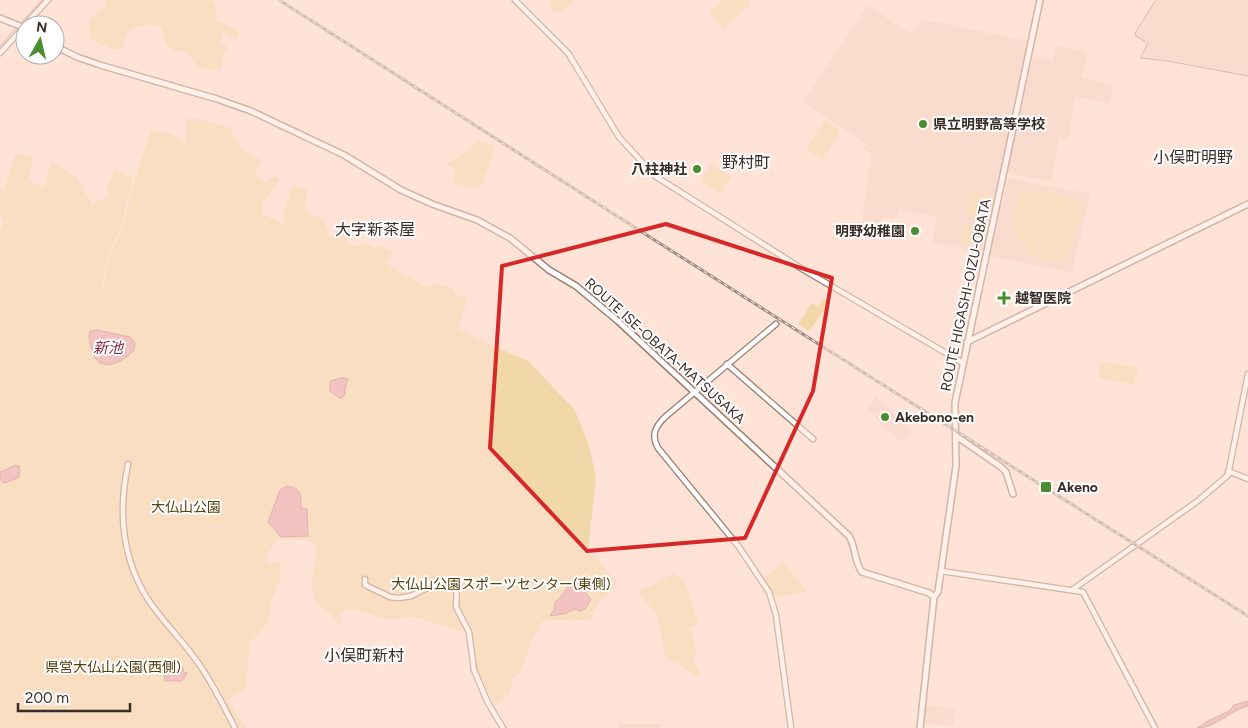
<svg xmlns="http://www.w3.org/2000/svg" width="1248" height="728" viewBox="0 0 1248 728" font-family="Figtree,'Noto Sans JP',sans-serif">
	<rect width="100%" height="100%" fill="#ffe3d7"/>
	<!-- built -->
	<path fill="#f4d3c4" d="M1157,0H1248V75L1169,60L1142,57L1148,43L1136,36V33Z
		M868,5L911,34L921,19L1029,41L984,252L932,243L936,217L900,211L894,219L883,217L876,231L864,229L862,222L871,154L863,148L866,144L803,103Z
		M1056,46L1087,52L1082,78L1114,85L1110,104L1076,97L1068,140L1059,139L1051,182L1007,173L1033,56L1053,60Z
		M1008,178L1091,194L1072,273L990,256Z
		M876,397L912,431L901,443L866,409Z
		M925,705L956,708L954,726L924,724Z
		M618,724H663L662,728H618Z"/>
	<!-- green -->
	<path fill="#f2d8a9" d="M107,0H213L217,9L215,19L239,31L236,39L223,32L220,43L228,47L224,53L220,72L198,66L185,51H175L166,45L161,27C150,21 131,27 125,38C124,41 123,46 122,50L112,49L92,40L88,26L91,19L97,11L104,6Z
		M548,0H575L565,9L553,13Z
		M723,0H748L751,4L723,29L710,14V11Z
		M186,119H200L230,128L242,150L261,160L255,174L265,183L275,175L280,179L263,203L262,213L283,224L285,206L293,185L308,190L305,209L309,214L324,219L330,237L338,231L344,232L347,244L358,246L364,242L377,248L382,246L393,251L387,264L427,288L437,283L454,289V293L468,298L458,328L487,343L528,361L575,410L588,443L596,476L588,552L596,557L617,583L600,602L590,620H544L532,640L521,671L512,679C512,693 506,699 495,707L477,669L472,635L414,617L399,619H384L354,609L346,610L340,617H338L342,621L341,624H338V622L330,616L335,615C297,599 318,573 316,545L308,540L277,539L265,560L268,563L278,562L281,564L280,580L271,602L268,623L250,643L246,689L228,700L246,728H0V230L4,222L0,215V190H4L16,153L34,157L28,181L43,187L52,162L76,176L92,204L109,195L106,188L115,171L133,178L121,227L110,252L104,275L101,309L105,275L111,253L122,229L137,171L151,131C163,129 177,136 187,143Z
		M825,120L841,131L823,159L806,149Z
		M477,140L492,145L494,151L482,184C473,192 462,186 452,182L455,170L447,164L465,153Z
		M711,164L731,177L721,195L700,180Z
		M1030,190H1036L1077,198L1081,205L1078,225L1076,227L1070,253L1059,263L1032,257L1015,232L1013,223L1019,198Z
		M969,191L987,193L989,195L984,218L966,215Z
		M963,224L981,227L978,246L961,244Z
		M824,299L829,304L809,331L798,324L812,303L818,306Z
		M1101,361L1138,368L1134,385L1098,378Z
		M784,562L807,592L775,597L774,596L764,578Z
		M674,573L677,577L684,579L698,624L690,627L696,646L695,663L701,673L693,677L691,673L665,657L657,615L637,591L655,584Z"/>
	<!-- water -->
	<path fill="#e49ba8" stroke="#b17a81" d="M97,330L130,337L135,342L134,350C122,363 98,375 92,350C90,342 88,339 90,331Z
		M341,378L348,379L345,388V394L341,399L330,391V383L331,381Z
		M16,465L19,466L20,472L18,478L4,483L0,479V472Z
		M287,486C303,489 300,494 301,508L307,509L308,536L281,537L268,522L280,490Z
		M575,581L591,599L585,609L580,611L574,609L567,613L550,616L554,610L555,602C564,597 565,585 575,581Z
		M182,666L184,672L187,673L182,681H165L163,669Z
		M1248,701V706C1231,710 1215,728 1197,728L1209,720L1213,719L1229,711L1234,705Z"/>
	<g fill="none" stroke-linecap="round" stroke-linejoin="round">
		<!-- stream -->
		<path stroke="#b17a81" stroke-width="1" d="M1156,0L1135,33L1136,36L1148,43L1141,57V58L1168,61L1248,76
			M21,23L42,0
			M0,46L16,28"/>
		<!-- tertiary casing -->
		<g stroke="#9a7b6d" stroke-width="7">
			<path id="tertiary" d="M515,0L568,53L619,137L655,176L804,270L963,363
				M25,25L48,0
				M0,53L24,27
				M776,324L665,417C655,427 651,435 658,448L739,547L769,592L776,615L791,728
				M727,364L813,439
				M128,464C118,512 122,560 149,601C164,623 184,642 199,664C213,684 224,707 235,728
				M1228,471L1248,479
				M941,571L1083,592L1155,728
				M365,579V585L390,597L399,598L411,596L435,584L457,587L456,607L469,632L474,670L488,703L503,728
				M1072,590L1199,500L1228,475L1248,374"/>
		</g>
		<!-- secondary casing -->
		<g stroke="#9a7b6d" stroke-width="8">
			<path id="secondary" d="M0,18L25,28
				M55,46L77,57L100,65L217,99L251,111L344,155L401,190L432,204L477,220L510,238L549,270L576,286L618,321L849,536C856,547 854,562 862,572L929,593L934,597
				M967,342L1248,204
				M956,436L1001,467L1006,472L1013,494
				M920,728L934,597L938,592L956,466L955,403L1040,0"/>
		</g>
		<!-- tertiary -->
		<use href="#tertiary" stroke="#fff" stroke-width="4.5"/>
		<!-- secondary -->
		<use href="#secondary" stroke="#fff" stroke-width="5"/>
		<!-- rail casing -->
		<g stroke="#a28d84" stroke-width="3">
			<path id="rail" d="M279,0L667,248L1248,616"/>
		</g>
		<!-- rail -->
		<use href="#rail" stroke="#fff" stroke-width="1" stroke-dasharray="4" stroke-linecap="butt"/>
	</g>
	<!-- marked area -->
	<path d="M0 0H1248V728H0ZM666,224L832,278L813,391L745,538L587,551L490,448L502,266Z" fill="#ffe3d7" fill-opacity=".55" fill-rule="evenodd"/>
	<path fill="none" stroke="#d62828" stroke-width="4" stroke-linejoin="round" d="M666,224L832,278L813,391L745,538L587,551L490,448L502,266Z"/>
	<!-- markers -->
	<g fill="#4a8d30" stroke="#fff" stroke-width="2">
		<circle cx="923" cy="124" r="5"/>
		<circle cx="697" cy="169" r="5"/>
		<circle cx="915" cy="231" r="5"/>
		<path d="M1001.5 290.5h5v5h5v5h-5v5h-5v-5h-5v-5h5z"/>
		<circle cx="885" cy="417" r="5"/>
		<rect x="1040" y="481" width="12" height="12" rx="2.5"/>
	</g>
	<g text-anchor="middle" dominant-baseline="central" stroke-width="4" stroke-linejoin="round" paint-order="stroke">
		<!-- poi labels -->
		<g font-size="14" font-weight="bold" fill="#3a2d27" stroke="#fff" text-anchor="start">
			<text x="933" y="124">県立明野高等学校</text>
			<text x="687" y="169" text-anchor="end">八柱神社</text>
			<text x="905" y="231" text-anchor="end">明野幼稚園</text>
			<text x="1015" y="298">越智医院</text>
			<text x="895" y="417">Akebono-en</text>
			<text x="1057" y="487">Akeno</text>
		</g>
		<!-- street labels -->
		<g font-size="14" fill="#3a2d27" stroke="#fff">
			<text transform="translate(966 295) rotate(-78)">ROUTE HIGASHI-OIZU-OBATA</text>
			<text transform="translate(665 351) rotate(42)">ROUTE ISE-OBATA-MATSUSAKA</text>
		</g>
		<!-- park labels -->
		<g font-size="14" fill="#57400f" stroke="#fff">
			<text x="186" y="507">大仏山公園</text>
			<text x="501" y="584">大仏山公園スポーツセンター(東側)</text>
			<text x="113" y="667">県営大仏山公園(西側)</text>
		</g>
		<!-- water labels -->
		<g font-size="15" font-style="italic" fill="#802b41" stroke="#fff">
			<text x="108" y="348">新池</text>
		</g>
		<!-- quarter labels -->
		<g font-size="16" fill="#3a2d27" stroke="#fff">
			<text x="1193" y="157">小俣町明野</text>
			<text x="746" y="162">野村町</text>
			<text x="375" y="229">大字新茶屋</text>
			<text x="364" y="655">小俣町新村</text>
		</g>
	</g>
	<!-- north arrow -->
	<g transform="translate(40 40) rotate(8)"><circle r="24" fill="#ffffff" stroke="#b0aba9"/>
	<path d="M0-4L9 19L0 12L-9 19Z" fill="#4a8d30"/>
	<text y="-8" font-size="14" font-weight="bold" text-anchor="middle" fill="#3a2d27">N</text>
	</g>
	<!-- scale -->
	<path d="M18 703v8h112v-8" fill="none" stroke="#3a2d27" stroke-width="2.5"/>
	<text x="25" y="703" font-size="15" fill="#3a2d27" stroke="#ffffff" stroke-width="4" paint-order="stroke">200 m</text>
</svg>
